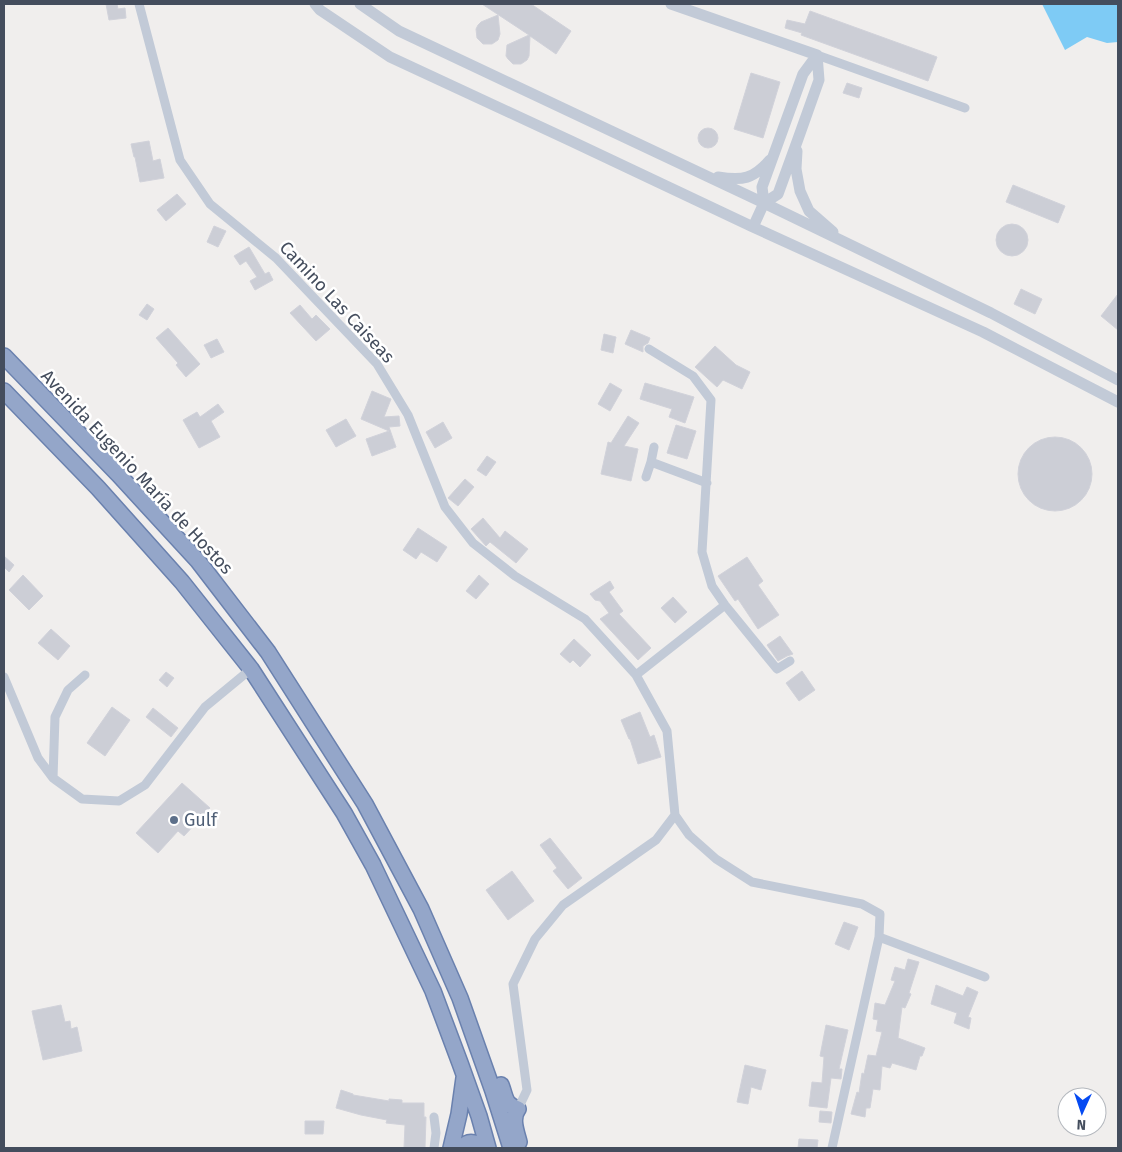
<svg xmlns="http://www.w3.org/2000/svg" width="1122" height="1152" viewBox="0 0 1122 1152" font-family="'Fira Sans',sans-serif">
	<rect width="100%" height="100%" fill="#f0eeed"/>
	<!-- water -->
	<path fill="#7ecbf5" d="M1042,4H1118V42L1107,43L1087,37L1065,50Z"/>
	<!-- building -->
	<path fill="#ccced6" stroke="#d1d2da" d="M106,4H117L118,9L125,8L126,18L109,20Z
		M482,4H531L571,31L556,54L530,36L529,56L527,60L521,64H513L508,59L506,56L507,45L529,35Z
		M810,11L937,57L928,81L801,35L802,33L785,28L787,20L805,24Z
		M498,15L500,34L498,40L492,44H483L477,38L476,29L478,25L481,22Z
		M751,73L780,82L763,138L734,129Z
		M847,83L862,88L859,98L843,93Z
		M698 138a10 10 0 1 1 20 0a10 10 0 1 1-20 0Z
		M149,141L153,161L160,159L164,178L140,182L135,157H134L131,144Z
		M1013,185L1065,206L1058,223L1006,202Z
		M177,194L186,204L166,221L157,210Z
		M996 240a16 16 0 1 1 32 0a16 16 0 1 1-32 0Z
		M214,226L226,231L218,247L207,242Z
		M249,247L265,274L269,272L273,280L255,290L250,281L257,277L246,261L240,265L234,256Z
		M1021,289L1042,299L1035,314L1014,304Z
		M1118,294V330L1101,316Z
		M147,304L154,309L147,320L139,315Z
		M300,305L312,319L316,315L330,329L316,341L290,313Z
		M168,328L200,364L186,377L176,365L178,363L156,338Z
		M631,330L650,338L648,343L643,346V352L625,344Z
		M604,334L616,337L613,353L601,350Z
		M217,339L224,352L211,358L204,345Z
		M715,346L736,365L750,372L742,389L723,380L717,387L695,367Z
		M610,383L622,390L610,411L598,404Z
		M645,383L694,397L685,423L669,417L672,409L640,399Z
		M372,391L391,399L384,417L399,416L400,426L389,427L396,447L372,456L366,439L389,431L361,419Z
		M218,404L224,412L211,421L220,437L199,448L183,420L197,412L200,417Z
		M628,416L639,423L624,446L638,449L631,481L601,474L608,442L611,443Z
		M346,419L356,436L336,447L326,430Z
		M443,422L452,438L435,448L426,432Z
		M676,425L696,431L687,459L667,453Z
		M1018 474a37 37 0 1 1 74 0a37 37 0 1 1-74 0Z
		M487,456L496,462L486,476L477,470Z
		M465,479L474,487L458,506L448,498Z
		M483,518L500,538L505,531L528,549L516,563L490,542L486,546L471,529Z
		M418,528L447,547L437,562L421,552L416,559L403,550Z
		M4,556L14,565L9,572L4,567Z
		M747,557L763,581L758,585L779,615L758,629L738,599L735,601L718,576Z
		M23,575L43,596L29,610L9,590Z
		M479,575L489,584L476,599L466,591Z
		M610,581L614,588L609,592L623,611L619,614L651,648L638,660L600,619L609,613L600,601L595,600L590,594Z
		M673,597L687,612L675,623L661,608Z
		M51,629L70,646L58,660L38,643Z
		M780,636L793,654L787,656L778,661L767,645Z
		M574,639L591,655L580,667L573,660L570,663L560,654Z
		M802,671L815,690L799,701L786,683Z
		M166,672L174,678L167,687L159,680Z
		M112,707L130,720L105,756L87,743Z
		M153,708L178,728L171,737L146,717Z
		M640,712L650,737L654,735L661,757L638,764L630,739H629L621,720Z
		M182,783L210,808L184,836L178,831L158,853L136,833Z
		M550,838L582,878L568,889L553,871L557,868L540,845Z
		M512,871L534,901L508,920L486,890Z
		M844,922L858,927L849,950L835,944Z
		M908,959L919,962L909,993L911,994L905,1008L902,1007L898,1038L925,1048L922,1056H920L916,1070L892,1063L890,1068L882,1066L880,1090L873,1089L870,1108H866L865,1117L851,1114L857,1092L859,1093L862,1073L864,1074L868,1055L876,1056L882,1032L876,1031L878,1020L873,1019L875,1003L885,1005L895,981L891,980L895,967L905,970Z
		M936,985L963,996L967,987L978,992L968,1017L971,1018L969,1029L954,1023L957,1013L931,1004Z
		M61,1005L65,1022L70,1021L71,1029L77,1027L82,1051L43,1060L32,1011Z
		M826,1025L848,1030L839,1069H842L841,1079L831,1078L827,1108L809,1106L812,1082L822,1083L824,1057L820,1056Z
		M745,1065L766,1070L761,1090L751,1087L748,1104L737,1102Z
		M341,1090L353,1094V1095L389,1101V1099L402,1100V1103H424V1117H426L425,1148H404L405,1125L386,1123L387,1120L361,1115L336,1108Z
		M820,1111L832,1112L831,1123L819,1122Z
		M305,1121H324L323,1134H305Z
		M799,1139L818,1140L817,1148H798Z"/>
	<g fill="none" stroke-linecap="round" stroke-linejoin="round">
		<!-- trunk casing -->
		<g stroke="#6a81ae" stroke-width="18">
			<path id="trunk" d="M4,356L118,474L198,561L268,652L365,804L421,909L460,998L493,1091L511,1148
				M4,391L98,488L182,582L251,669L344,813L373,865L433,991L460,1063L479,1116L488,1148
				M501,1085C506,1098 504,1104 518,1109C511,1118 516,1131 519,1142
				M451,1148L459,1114L464,1078
				M462,1148C469,1139 477,1143 484,1148"/>
		</g>
		<!-- minor -->
		<path stroke="#c2cad7" stroke-width="9" d="M139,4L180,160L210,204L276,258L377,364L408,415L445,507L473,543L515,576L585,619L636,675L667,731L675,815L656,840L563,905L535,939L513,984L527,1090L518,1109
			M817,55L965,108
			M649,349L693,376L711,400L702,552L712,586L725,605L777,669L790,661
			M651,462L707,483
			M646,477L651,462L654,447
			M85,675L68,690L55,717L53,778L82,799L119,801L145,785L205,707L251,669
			M636,675L725,605
			M4,677L38,758L53,778
			M675,815L689,835L716,859L752,882L862,904L880,914L879,937L832,1148
			M879,937L985,977
			M434,1148L436,1133L434,1117"/>
		<!-- tertiary -->
		<path stroke="#c2cad7" stroke-width="11" d="M315,4L320,10L390,57L571,141L753,227L983,332L1118,402
			M360,4L399,31L764,203L991,313L1118,380
			M671,4L817,55
			M797,151L796,169L800,191L809,211L833,232
			M718,177C743,181 753,179 770,160
			M764,203L778,194L798,139L819,80L817,55
			M753,227L764,203L762,187L803,74L817,55"/>
		<!-- trunk -->
		<use href="#trunk" stroke="#94a6c9" stroke-width="15"/>
	</g>
	<!-- markers -->
	<circle fill="#5c6f8a" stroke="#fff" stroke-width="2" cx="174" cy="820" r="5"/>
	<g text-anchor="middle" dominant-baseline="central" stroke-width="5" stroke-linejoin="round" paint-order="stroke">
		<!-- street labels -->
		<g font-size="18" fill="#444d5d" stroke="#fff">
			<text transform="translate(337 302) rotate(47)">Camino Las Caiseas</text>
			<text transform="translate(137 472) rotate(47)">Avenida Eugenio María de Hostos</text>
		</g>
		<!-- service labels -->
		<g font-size="18" fill="#4e5e75" stroke="#fff" text-anchor="start">
			<text x="184" y="820">Gulf</text>
		</g>
	</g>
	<!-- border -->
	<rect width="1122" height="1152" fill="none" stroke="#444d5d" stroke-width="10"/>
	<!-- north arrow -->
	<g transform="translate(1082 1112) rotate(183)"><circle r="24" fill="#ffffff" stroke="#b4b8be"/>
	<path d="M0-4L9 19L0 12L-9 19Z" fill="#054af2"/>
	<text y="-8" font-size="14" font-weight="bold" text-anchor="middle" fill="#444d5d">N</text>
	</g>
</svg>
